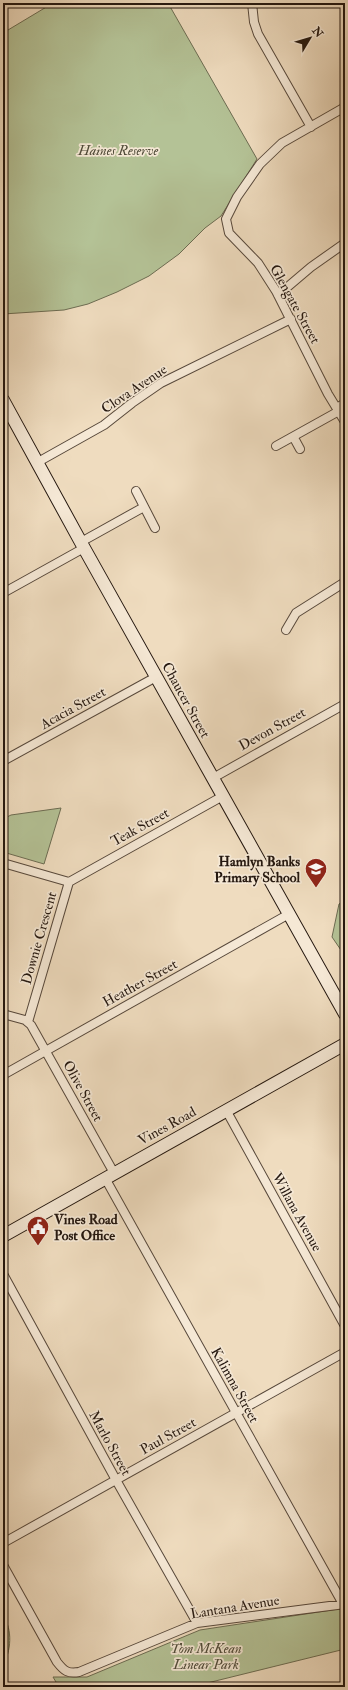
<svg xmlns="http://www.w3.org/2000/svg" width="348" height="1690" viewBox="0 0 348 1690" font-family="'IM FELL Double Pica',serif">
	<rect width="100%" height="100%" fill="#efdcbf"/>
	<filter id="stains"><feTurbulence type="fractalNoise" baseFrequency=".005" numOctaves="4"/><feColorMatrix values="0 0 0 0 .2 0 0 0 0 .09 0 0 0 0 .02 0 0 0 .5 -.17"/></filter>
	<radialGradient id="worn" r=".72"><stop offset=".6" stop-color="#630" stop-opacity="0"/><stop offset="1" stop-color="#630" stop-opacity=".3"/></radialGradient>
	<!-- green -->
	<path fill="#b4c296" stroke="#6c6c52" d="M53,3H168L257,159L221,216L205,228L179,254L149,276L117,292L88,304L64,310L3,314V33Z
		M61,808L44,864L3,852V819L11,815Z
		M345,901V956L332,937L339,904Z
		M345,1608V1649L191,1687H59L53,1677H87L200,1630Z
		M3,1614C13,1632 11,1649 3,1667Z"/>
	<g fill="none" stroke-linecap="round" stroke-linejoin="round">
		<!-- street casing -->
		<g stroke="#57483b" stroke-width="10">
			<path id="street" d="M252,3L254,22L258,34L311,127
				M345,107L282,143L260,164L237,197L226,219L229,233L258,263L276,291L328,394L345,422
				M278,295L311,267L345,243
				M337,408L345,403
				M294,438L300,449
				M276,446L339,411
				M38,462L104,425L132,403L161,383L291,319
				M136,491L155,528
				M81,542L144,507
				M3,593L84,548
				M286,630L296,613L345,582
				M3,761L156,677
				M213,778L345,704
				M3,863L69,882
				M69,882L223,796
				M3,1014L25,1020L31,1025L114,1173
				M28,1022L69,882
				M3,1075L289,914
				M226,1110L345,1326
				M105,1178L343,1604
				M3,1274L116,1480L197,1623
				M3,1543L345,1352
				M3,1565L57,1662C64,1671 68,1674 79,1672L197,1623L345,1604"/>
		</g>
		<!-- secondary casing -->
		<g stroke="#24170f" stroke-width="14">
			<path id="secondary" d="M3,400L84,548L345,1014
				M3,1236L345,1044"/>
		</g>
		<!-- street -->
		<use href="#street" stroke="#f5e8d5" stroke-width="8"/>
		<!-- secondary -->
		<use href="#secondary" stroke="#f5e8d5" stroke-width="12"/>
	</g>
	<!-- icons -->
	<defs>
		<g id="school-pin" transform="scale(1.15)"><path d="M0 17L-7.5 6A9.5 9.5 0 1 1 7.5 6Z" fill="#8f2418" stroke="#f5e8d5"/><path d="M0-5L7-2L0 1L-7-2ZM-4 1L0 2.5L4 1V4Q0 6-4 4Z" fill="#fff"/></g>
		<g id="civic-pin" transform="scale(1.15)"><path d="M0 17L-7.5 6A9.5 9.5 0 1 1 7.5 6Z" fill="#8f2418" stroke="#f5e8d5"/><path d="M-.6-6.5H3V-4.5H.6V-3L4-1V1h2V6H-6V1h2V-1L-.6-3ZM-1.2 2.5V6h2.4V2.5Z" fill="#fff"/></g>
	</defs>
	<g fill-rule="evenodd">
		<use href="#school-pin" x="316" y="869"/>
		<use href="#civic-pin" x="38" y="1227"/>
	</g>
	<g text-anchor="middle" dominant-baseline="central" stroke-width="3.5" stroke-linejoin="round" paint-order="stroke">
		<!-- park labels -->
		<g font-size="14" font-style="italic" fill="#4f4a38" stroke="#f5e8d5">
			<text x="118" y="150">Haines Reserve</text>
			<text x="206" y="1648">Tom McKean<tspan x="206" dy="16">Linear Park</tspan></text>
		</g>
		<!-- street labels -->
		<g font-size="14" fill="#24170f" stroke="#f5e8d5">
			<text transform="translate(295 304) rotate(61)">Glengate Street</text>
			<text transform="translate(134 389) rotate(-34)">Clova Avenue</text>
			<text transform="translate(186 700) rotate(61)">Chaucer Street</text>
			<text transform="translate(73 708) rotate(-29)">Acacia Street</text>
			<text transform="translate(272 729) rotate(-29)">Devon Street</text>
			<text transform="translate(140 827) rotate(-29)">Teak Street</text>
			<text transform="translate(39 938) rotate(-74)">Downie Crescent</text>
			<text transform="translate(140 983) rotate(-29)">Heather Street</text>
			<text transform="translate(83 1091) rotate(61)">Olive Street</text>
			<text transform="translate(167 1126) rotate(-29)">Vines Road</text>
			<text transform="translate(297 1212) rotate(61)">Willana Avenue</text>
			<text transform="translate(235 1385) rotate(61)">Kalimna Street</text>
			<text transform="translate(168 1436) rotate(-29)">Paul Street</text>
			<text transform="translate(110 1443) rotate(61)">Marlo Street</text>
			<text transform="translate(235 1607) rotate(-9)">Lantana Avenue</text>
		</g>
		<!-- poi labels -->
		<g font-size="14" font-weight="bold" fill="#24170f" stroke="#f5e8d5" text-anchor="end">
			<text x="300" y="861">Hamlyn Banks<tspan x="300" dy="16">Primary School</tspan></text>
			<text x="54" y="1219" text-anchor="start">Vines Road<tspan x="54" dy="16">Post Office</tspan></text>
		</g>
	</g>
	<!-- margin -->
	<rect width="348" height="1690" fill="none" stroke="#efdcbf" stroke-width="16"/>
	<rect x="4" y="4" width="340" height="1682" fill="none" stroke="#24170f" stroke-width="2"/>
	<rect x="8" y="8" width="332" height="1674" fill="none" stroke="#24170f"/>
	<!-- north arrow -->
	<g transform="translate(310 38) rotate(52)" stroke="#f5e8d5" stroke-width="3" paint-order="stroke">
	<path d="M0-3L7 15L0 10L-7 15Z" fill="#24170f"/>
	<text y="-6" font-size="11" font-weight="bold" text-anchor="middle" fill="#24170f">N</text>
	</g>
	<rect width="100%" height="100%" filter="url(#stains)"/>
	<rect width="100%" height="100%" fill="url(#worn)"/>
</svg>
